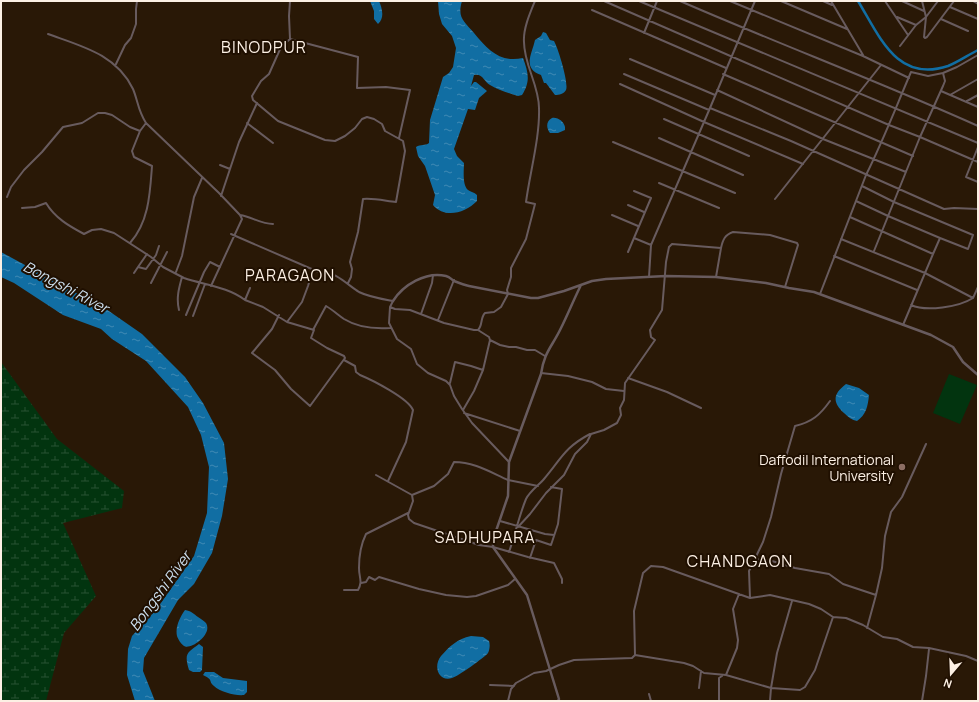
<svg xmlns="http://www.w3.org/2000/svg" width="979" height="702" viewBox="0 0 979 702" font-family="Manrope,sans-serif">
	<defs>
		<pattern id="wetland-marsh" width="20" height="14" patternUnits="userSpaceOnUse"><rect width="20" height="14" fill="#02340f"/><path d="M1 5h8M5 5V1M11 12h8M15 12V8" fill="none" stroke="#285232"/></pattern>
		<pattern id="water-ripples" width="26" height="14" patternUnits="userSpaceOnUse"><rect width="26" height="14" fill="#116ea3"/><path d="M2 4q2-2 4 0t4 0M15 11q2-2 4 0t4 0" fill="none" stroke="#408ab4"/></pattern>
	</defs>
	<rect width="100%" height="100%" fill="#291806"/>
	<!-- green -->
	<path fill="#02340f" d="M949,374L977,385L960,424L933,413Z"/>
	<!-- wetland -->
	<path fill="url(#wetland-marsh)" d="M1,362L57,439L124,491L122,508L63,523L96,596L64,633L46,701H1Z"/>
	<!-- water -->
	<path fill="url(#water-ripples)" d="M370,1H379C382,8 385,18 378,24L374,19V11Z
		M438,1H462C457,18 464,21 474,33C488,50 500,63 523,58C528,72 531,81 522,95L518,96C509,93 498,90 490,85C484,82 483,73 474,75L471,86L474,82H476L487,91L479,98L475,110L468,109L454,149L457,156L464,163C464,170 462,185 468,190C471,192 474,192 477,195V201C465,213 445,219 433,205L435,195L425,166L418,156L416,147C421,144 425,146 429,143L430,120L443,77L449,73L453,67L456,48L452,36L442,24L439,14Z
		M543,32L546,33L550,40L554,41C558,48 569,83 566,90C564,94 559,95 555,95L546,83H544L541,75C522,68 532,54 535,40L541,36Z
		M552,118C558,117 564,122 565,127V130L558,133H550C546,128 546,121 552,118Z
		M1,252L106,309L142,334L185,377L203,403L224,443L228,479L222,516L212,553L194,584L178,600L144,658L143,671L155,701H135L127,675L128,649L132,636L156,610L194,556L207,513L209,467L201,435L188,407L146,361L112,339L101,329L63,315L14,283L1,277Z
		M846,384L859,388L869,395C868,406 866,415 857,421C852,420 848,417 844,413C832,402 833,394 846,384Z
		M185,610C191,611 194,614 198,617C201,619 204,621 206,623C213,634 191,650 184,646C181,644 178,639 177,636C175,627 180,617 185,610Z
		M471,636L483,637L489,641C490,644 490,649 488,653C485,657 457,677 452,678C438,682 433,666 441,656C450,646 457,639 471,636Z
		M199,644L203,647L202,670L200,672H193L189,670C184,653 187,653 199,644Z
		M205,672H214L223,678L247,681V692L244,695C236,696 220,692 214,686C208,681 214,680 203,675Z"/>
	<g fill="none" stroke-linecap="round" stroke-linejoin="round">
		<!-- canal -->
		<path stroke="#116ea3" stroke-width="2.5" d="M858,1C880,37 897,83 948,66C958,62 968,55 978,50"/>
		<!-- minor -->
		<path stroke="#685b5e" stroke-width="2" d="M290,1L289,16L290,39L358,57L357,88L386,87L410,90L399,138
			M604,1L889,125L920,137L943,86L945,81L943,73L928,76L911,72C896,107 883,141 866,175L820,294
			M639,1L978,143
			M680,1C779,44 880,82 978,126
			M730,1L863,56L909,78
			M755,1L710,108L791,141L944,209L954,208L978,209
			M781,1L847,29
			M823,1L832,5
			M831,1L863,55
			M885,1L908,35
			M902,1L924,11
			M938,1L926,17L924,37L925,38L927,37L954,1
			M973,1L978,4
			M950,7L978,19
			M592,10L726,68
			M897,17L916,25
			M941,19L968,31
			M644,33L657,1
			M48,34C81,46 116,54 133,89C138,101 138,111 146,123L219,193L240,215L242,219L211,286
			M290,39L281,47L269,74L261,81L252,96L253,100L278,121L325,140L335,141L345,136L355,128L362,119L367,117L374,119L382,124L385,131L403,141L405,151L396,202C386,201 374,198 363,199L358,232L350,262L352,269L351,277L348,283
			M900,46L916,25L926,17L922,1
			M630,59L715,95
			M116,64L125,45L131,38L136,24V9L137,1
			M943,73L957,67L978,55
			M624,74L709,110
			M723,74L913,156
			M620,84L704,122L803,164
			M717,90L823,139L906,172
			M941,91L978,107
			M950,95L978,79
			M967,101L978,95
			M664,119L749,156
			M247,123L273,143
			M659,138L743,175
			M613,142L735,193
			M978,147L966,177L978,182
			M220,165L230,169
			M659,183L719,208
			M862,186L894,202L973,235L968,249L940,238
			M221,196L239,142L257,103
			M7,197L11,187L24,170L42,152L63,127L82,123L98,113H105L112,115L130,127L140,131
			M775,199L881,65
			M856,201L888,216L940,238L933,254
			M628,205L644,212
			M22,208L35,207L46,203C55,218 69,226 84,234L92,230L101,229L114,233L151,257L163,267L184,278C205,285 228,287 245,300
			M240,215C252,217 261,224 273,224
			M612,215L638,226
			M850,217L933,254L903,325
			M231,234L321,273C333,269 350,287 359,292C369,297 382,299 393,301L390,307L389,323L397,339L411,349L417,364L428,373L446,381L450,385L454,396L462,409L472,423L509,462
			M634,238L651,245
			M841,239L925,273L973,298L978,287
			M130,243C149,222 150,193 152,166L134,157L132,151L140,131L146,123
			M721,248C723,239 725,235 733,232L770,235L797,243L798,245L785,287
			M874,251L920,137L978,162
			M628,252L651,198L634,191
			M834,256L917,290
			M138,267L147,254
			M176,272L182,256L194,197L202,178
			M134,273L138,267L146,269L156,255L159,246
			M649,277L651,245L710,108
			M151,283L167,252
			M250,288L245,300L263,307L287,322L302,302L308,286L313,269
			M911,305C926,312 959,307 973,298
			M390,307L395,309L410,310L444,323L474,330H478C483,325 480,318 485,313L494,312L501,307L508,294L507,290L511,277V268L526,239L535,204L526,202C530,172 540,137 539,108C539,85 524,65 524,42C523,29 530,13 535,1
			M179,310C176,298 179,288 182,277
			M421,314L432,283L433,275
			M186,315L204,272L210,262L220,267
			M279,315L272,329L252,353L275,370L291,389L310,406L345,358L344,356L327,348L311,338L314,330L287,322
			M193,316L205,284
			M438,320L454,280
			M313,330L326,306C333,310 338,315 344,319C357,327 375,329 390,328
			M478,330L489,337L490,340L500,345L509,347H516L527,350H535L545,356
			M344,360L355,366L356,372L360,375C372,380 408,398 413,410L406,442L388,481
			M541,373L568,376L592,382L606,389L624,391
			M628,378L667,392L701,408
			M450,383L455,362L471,366L483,370L490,340
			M463,410L474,391L483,370
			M464,413L520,431
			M376,475L412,495L413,501L408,515L409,519L414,523L479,545L493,547L528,557L554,563L562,579V583
			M508,480L538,486
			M412,495L434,486L448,474L454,462C474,462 490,472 508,480
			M500,521L545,534L554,535
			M518,527L530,514L546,493L564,475L575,454L587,442L591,434L604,430L617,423L621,415L620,408L624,400L625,383L655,340L651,337L650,330L662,310L666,262L669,247L672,244L721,248L716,277
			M509,552C515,535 519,516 526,499C530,491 539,485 544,479C561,459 565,447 590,434
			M530,558L536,540L551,545L558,524L562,489L551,487
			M754,559L772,561L795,568L829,574L843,584L876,595L882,568L885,536L891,512L902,497L926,444
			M361,583L366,582L369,577L375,580L379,577L419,589L446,595L467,597L476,596L508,585L515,579
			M344,590H358C363,581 359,578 359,568C359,557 361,544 366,534L408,513
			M750,598L749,571L763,542L771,517L781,474L795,426C812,422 820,415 830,401
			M792,601L777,653L771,688L800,690L805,687L815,670L833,617
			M867,628L876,595
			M635,655L684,663L693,666L704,673L726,675L771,688L770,701
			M726,675L737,648L738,640L733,609L739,594
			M490,685L514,686
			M699,688L701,671
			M649,694L651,701
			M508,701L511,689L516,683L534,673L546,671L559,665L574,660L632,658L635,655L634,611L643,573L651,566L663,567L750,598L770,595L809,604L821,609L833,617L846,618L863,625L883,637L897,639L913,647L929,648L966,656L978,661
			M719,701V678L722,676
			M922,701L926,676L929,649"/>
		<!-- tertiary -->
		<path stroke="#685b5e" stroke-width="2.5" d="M393,301C403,285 426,271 446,276C450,277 451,279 454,281C459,283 464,285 469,286L531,298H538L564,291L592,281L606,279L666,276L716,277L766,283L789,288L814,292L931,335L953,347L963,362L978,375
			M558,701L559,699L527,595L493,547V545L496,531L508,496L509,462L541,374C544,352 552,347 561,328C568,314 574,299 581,285"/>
	</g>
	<!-- markers -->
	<circle fill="#8d6e63" stroke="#1f0f00" stroke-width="1.5" cx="902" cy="467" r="4"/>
	<g text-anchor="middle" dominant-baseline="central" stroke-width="4" stroke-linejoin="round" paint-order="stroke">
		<!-- poi labels -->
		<g font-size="14" fill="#fcf0e4" stroke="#1f0f00" text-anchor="end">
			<text x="894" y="459">Daffodil International<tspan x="894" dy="16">University</tspan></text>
		</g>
		<!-- water labels -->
		<g font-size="15" font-style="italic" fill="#ccdfee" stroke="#1f0f00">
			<text transform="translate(66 287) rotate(28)">Bongshi River</text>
			<text transform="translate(160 591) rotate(-54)">Bongshi River</text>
		</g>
		<!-- quarter labels -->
		<g font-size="16" letter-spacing="1" fill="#fcf0e4" stroke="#1f0f00">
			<text x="264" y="47">BINODPUR</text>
			<text x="290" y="275">PARAGAON</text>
			<text x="485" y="537">SADHUPARA</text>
			<text x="740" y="561">CHANDGAON</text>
		</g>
	</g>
	<!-- border -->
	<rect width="979" height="702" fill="none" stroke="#fcf0e4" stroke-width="4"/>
	<!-- north arrow -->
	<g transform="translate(951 674) rotate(199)" stroke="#1f0f00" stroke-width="3" paint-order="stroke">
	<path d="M0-3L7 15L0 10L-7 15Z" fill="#fcf0e4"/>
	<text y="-6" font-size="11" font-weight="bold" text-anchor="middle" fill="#fcf0e4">N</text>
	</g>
</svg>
